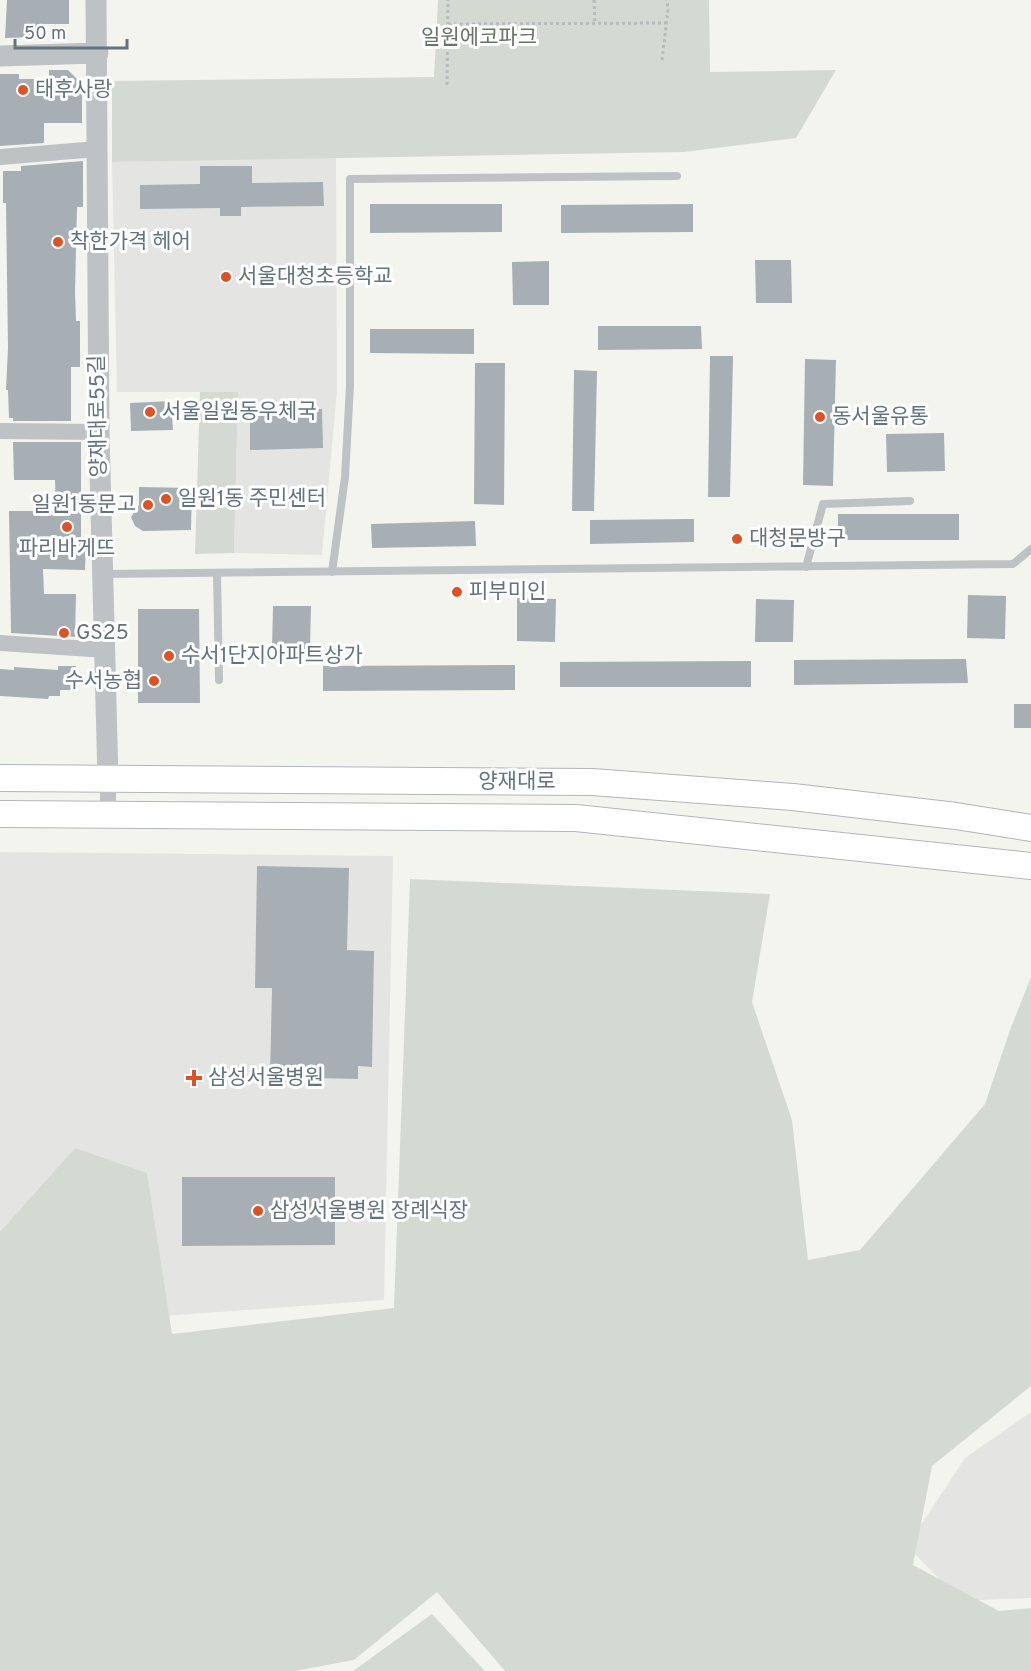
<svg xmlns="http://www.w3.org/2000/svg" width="1031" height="1671" viewBox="0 0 1031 1671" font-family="Overpass,'Noto Sans KR',sans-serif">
	<rect width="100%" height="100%" fill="#f4f4ef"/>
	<!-- built -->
	<path fill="#e4e5e3" d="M336,156L337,392L322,555L234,553L238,392H117L112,162Z
		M0,852L393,856L384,1300L151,1317L0,1332Z
		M1031,1412V1598L961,1601L907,1546L965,1458Z"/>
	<!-- green -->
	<path fill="#d4dad1" d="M438,0H709L710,72L836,70L796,138L684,152L112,162V81L434,77Z
		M200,392H238L234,553L195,554Z
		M410,879L770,894L752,1002L792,1120L808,1260L860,1250L985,1104L1010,1030L1031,977V1386L932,1466L913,1565L999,1611L1031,1608V1671H505L437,1592L354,1660L295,1671H0V1232L75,1148L147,1173L172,1334L394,1308Z
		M432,1614L485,1671H353Z"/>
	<!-- building -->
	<path fill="#a7afb4" d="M7,0H69V24H37V37L5,38Z
		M49,70H68L82,84V123H44V143L0,146V74H19V79H49Z
		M83,161V207H77L75,292L76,321H80V367H71V421H13V418H9L8,390H6L8,348L6,203H3V171H21V166Z
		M200,166H252V183L323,182L324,206L241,207V216H220V208L140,209V185L200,184Z
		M370,204H502V232L370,233Z
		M693,204V232L561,233V205Z
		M755,260H791L792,303H756Z
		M549,261V305H513L512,262Z
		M598,326H701L702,349L598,350Z
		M370,329H474V354L370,353Z
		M710,356H733L730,497H708Z
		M805,359L836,360L833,486L803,485Z
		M475,363H505L504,505L474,504Z
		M574,370L597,371L594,511H572Z
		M171,401L173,430L131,431L130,403Z
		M322,409L323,448L250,450V410Z
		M944,433L945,471L887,472L886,434Z
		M13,442H81V539H86L85,570L43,569L44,594H76L75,637L11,633L9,511H56L55,480H14Z
		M139,487L192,488L191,530L143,531L135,526L131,517L139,505Z
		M838,514H959V540H838Z
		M694,519V542L590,544V520Z
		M475,521L476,546L372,548L371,524Z
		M968,595L1006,596L1005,639L967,638Z
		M517,598L556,599L555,642L517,641Z
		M756,599L794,600L793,642H755Z
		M273,606H311L310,649H272Z
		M138,609H199L200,703H138Z
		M966,659L968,683L794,685V660Z
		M751,661V687H560V662Z
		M515,665V690L323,691V666Z
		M58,666H76V690H60V696H49L48,699L0,696V669L14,670V667L58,670Z
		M1014,704H1031V728H1014Z
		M257,866L349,868L347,950L374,951L372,1067L358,1066V1079L270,1077L272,988H255Z
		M182,1177H335V1245L182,1246Z"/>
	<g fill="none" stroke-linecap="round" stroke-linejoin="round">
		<!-- primary casing -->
		<g stroke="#b1b6b9" stroke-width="28">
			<path id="primary" d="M0,778L592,782L793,797L956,816L1031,828
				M0,814L576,818L1031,866"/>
		</g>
		<!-- path -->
		<path stroke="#b8babc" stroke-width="3" stroke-dasharray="3 3" stroke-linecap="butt" d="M594,0L595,23
			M448,24L667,23
			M662,60L668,10L667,0
			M447,85L448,0"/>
		<!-- service -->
		<path stroke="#bec2c5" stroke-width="8" d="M806,567L823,504L910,501
			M332,572L345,477L350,386V179L677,176
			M217,573L219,680
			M104,574L1013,564L1031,549"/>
		<!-- minor -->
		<path stroke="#bec2c5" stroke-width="16" d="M0,157L97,149
			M0,431L99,432
			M0,643L106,650
			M108,780V815"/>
		<!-- tertiary -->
		<path stroke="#bec2c5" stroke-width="21" d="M96,0L99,432L108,780
			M0,56L98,53"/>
		<!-- primary -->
		<use href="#primary" stroke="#fff" stroke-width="26"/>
	</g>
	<!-- markers -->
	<g fill="#dd5326" stroke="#fff" stroke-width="2">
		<circle cx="23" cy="90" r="6"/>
		<circle cx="58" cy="242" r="6"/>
		<circle cx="226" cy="277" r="6"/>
		<circle cx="150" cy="412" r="6"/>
		<circle cx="820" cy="417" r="6"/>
		<circle cx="166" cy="499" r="6"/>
		<circle cx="148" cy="505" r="6"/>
		<circle cx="67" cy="527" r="6"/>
		<circle cx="737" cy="539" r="6"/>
		<circle cx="457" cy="592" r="6"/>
		<circle cx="64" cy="633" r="6"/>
		<circle cx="169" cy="656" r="6"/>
		<circle cx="154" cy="681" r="6"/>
		<path d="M191 1069h6v6h6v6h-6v6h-6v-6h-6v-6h6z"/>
		<circle cx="258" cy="1211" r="6"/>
	</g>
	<g text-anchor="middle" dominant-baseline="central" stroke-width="6" stroke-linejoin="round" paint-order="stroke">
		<!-- park labels -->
		<g font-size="21" fill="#667762" stroke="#fff">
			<text x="479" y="38">일원에코파크</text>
		</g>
		<!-- poi labels -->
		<g font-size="21" fill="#637380" stroke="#fff" text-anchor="start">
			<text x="35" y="90">태후사랑</text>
			<text x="70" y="242">착한가격 헤어</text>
			<text x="238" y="277">서울대청초등학교</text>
			<text x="162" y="412">서울일원동우체국</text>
			<text x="832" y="417">동서울유통</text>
			<text x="178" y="499">일원1동 주민센터</text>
			<text x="136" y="505" text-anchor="end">일원1동문고</text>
			<text x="749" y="539">대청문방구</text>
			<text x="67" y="549" text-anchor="middle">파리바게뜨</text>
			<text x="469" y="592">피부미인</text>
			<text x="76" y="633">GS25</text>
			<text x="181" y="656">수서1단지아파트상가</text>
			<text x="142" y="681" text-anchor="end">수서농협</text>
			<text x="208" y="1078">삼성서울병원</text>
			<text x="270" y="1211">삼성서울병원 장례식장</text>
		</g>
		<!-- street labels -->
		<g font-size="21" fill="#637380" stroke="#fff">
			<text transform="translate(99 416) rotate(-91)">양재대로55길</text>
			<text x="517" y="782">양재대로</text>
		</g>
	</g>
	<!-- scale -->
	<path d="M15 39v9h112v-9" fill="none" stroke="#637380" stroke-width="3"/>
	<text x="24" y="39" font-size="18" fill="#637380" stroke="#ffffff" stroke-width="4.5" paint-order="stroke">50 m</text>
</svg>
